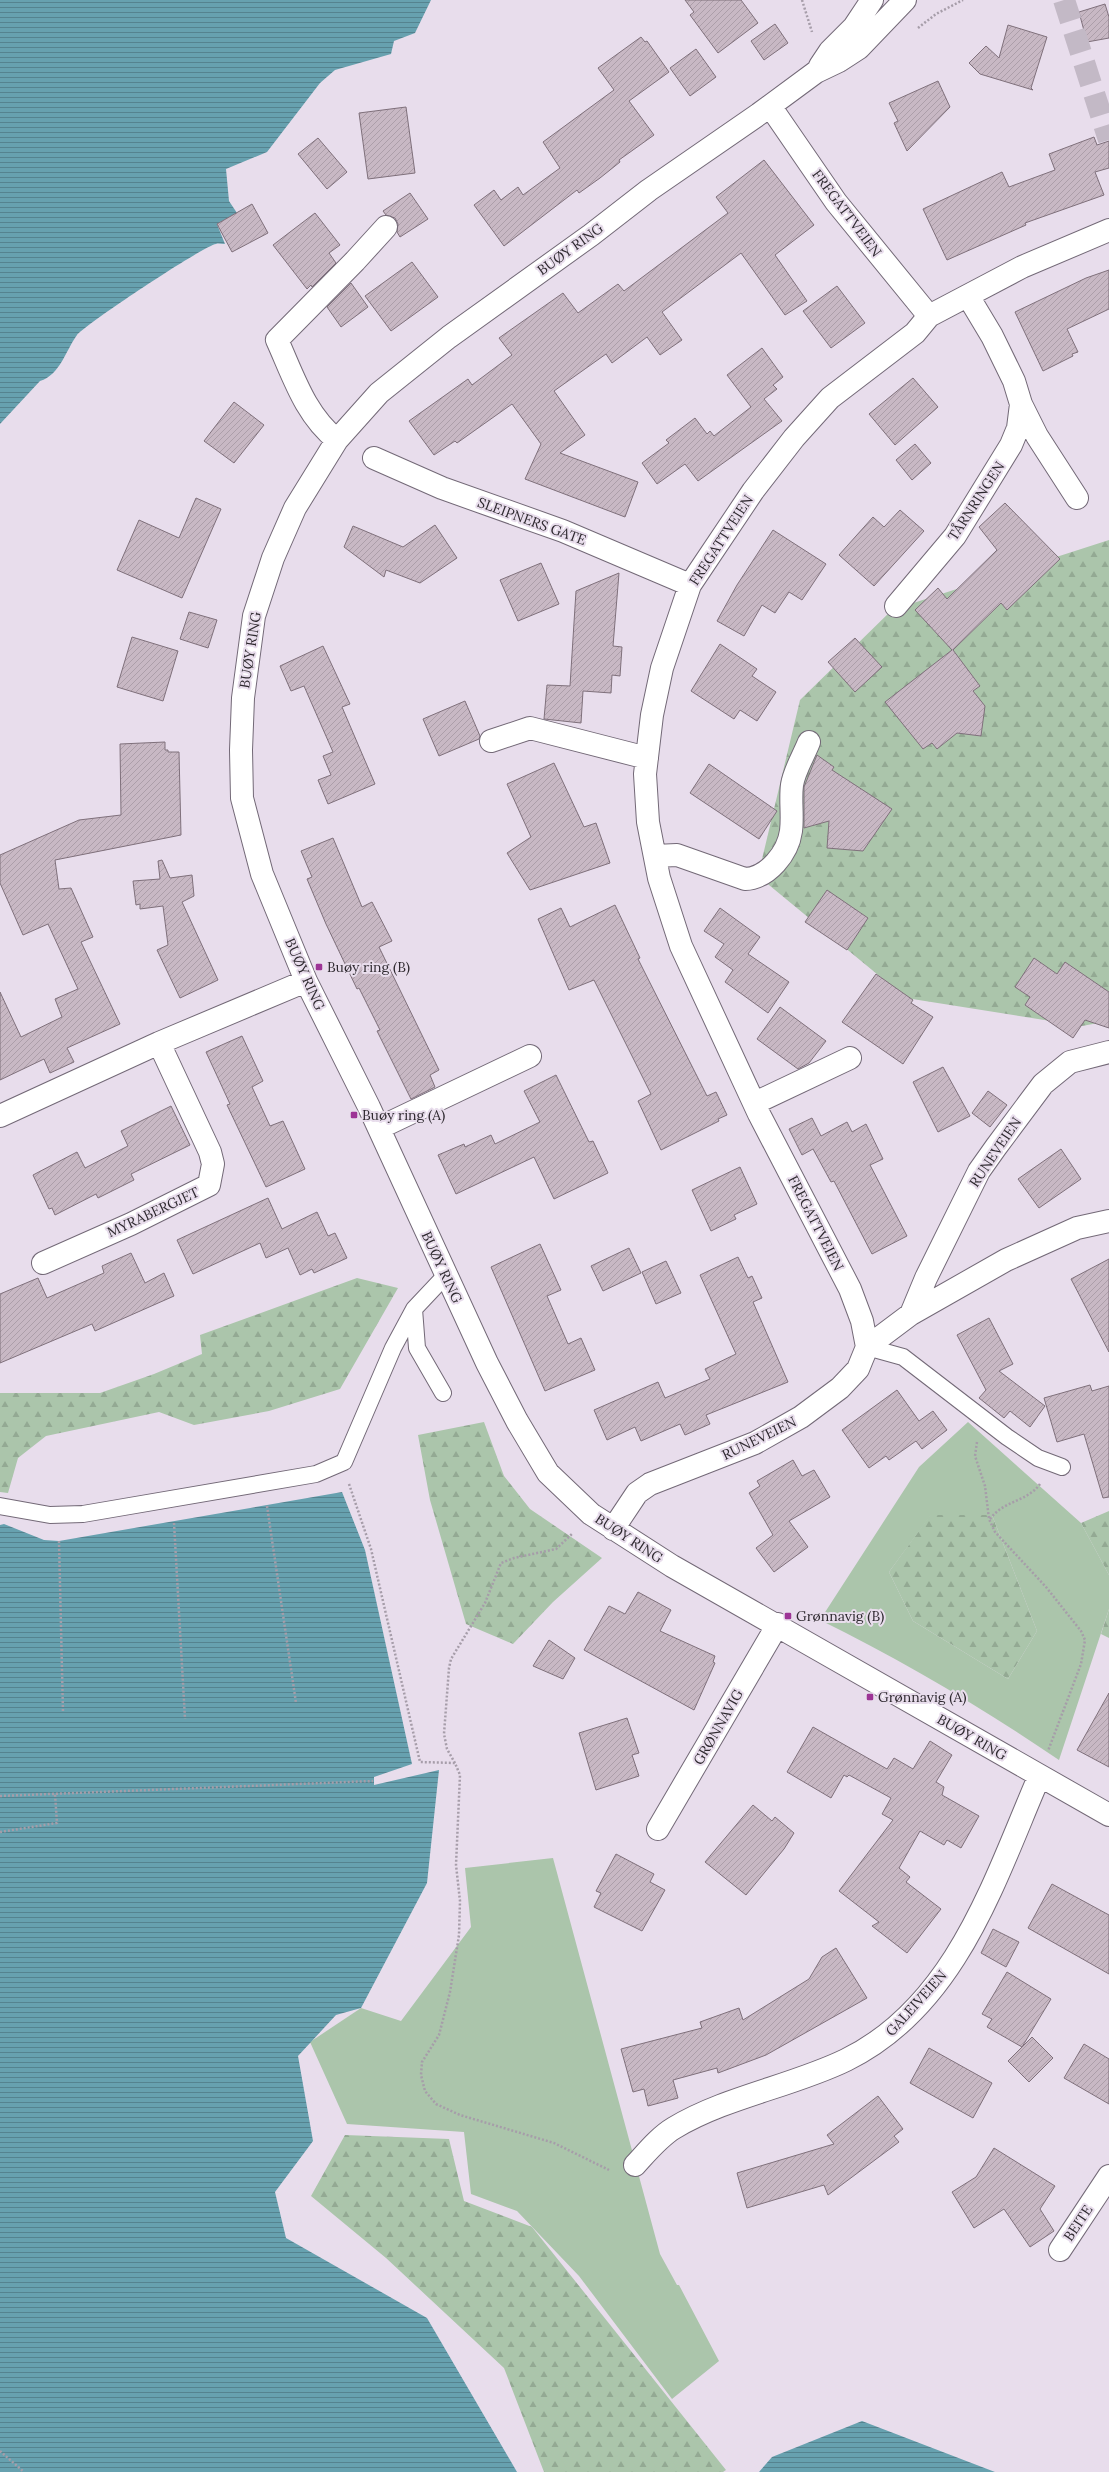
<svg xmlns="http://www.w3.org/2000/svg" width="1109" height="2472" viewBox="0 0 1109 2472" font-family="Lora,serif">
	<defs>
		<pattern id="forest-firs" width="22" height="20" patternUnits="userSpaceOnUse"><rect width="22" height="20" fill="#abc5ab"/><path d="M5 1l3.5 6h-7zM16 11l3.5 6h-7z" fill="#93a993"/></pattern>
		<pattern id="water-rules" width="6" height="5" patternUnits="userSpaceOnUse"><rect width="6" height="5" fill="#67a1af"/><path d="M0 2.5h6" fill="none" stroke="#55838f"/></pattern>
		<pattern id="building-hatch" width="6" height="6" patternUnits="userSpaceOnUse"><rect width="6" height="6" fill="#c8b8c4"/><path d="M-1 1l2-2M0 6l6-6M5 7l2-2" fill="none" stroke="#ac9ea9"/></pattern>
	</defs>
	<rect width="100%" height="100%" fill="#e8ddec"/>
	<!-- forest -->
	<path fill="url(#forest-firs)" d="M1109,540V1021L1082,1026L906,998L758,876L800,700L896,606L901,607Z
		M357,1278L398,1288L340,1389L269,1411L194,1425L159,1412L46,1436L18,1458L8,1493L0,1492V1393H100L154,1374L202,1354L200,1335Z
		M484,1422L504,1476L530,1509L602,1558L553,1602L513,1644L466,1624L430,1500L418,1435Z
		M1109,1511V1575L1081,1523Z
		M931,1514L992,1515L1037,1631L1008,1679L913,1621L889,1572Z
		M1109,1609V1638L1101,1634Z
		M345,2135L449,2139L464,2201L532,2227L726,2470L723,2472H544L504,2368L386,2258L311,2196Z"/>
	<!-- park -->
	<path fill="#abc5ab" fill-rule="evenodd" d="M968,1422L1081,1523L1109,1575V1609L1059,1760C983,1708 903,1661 820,1620L919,1467ZM931,1515H992L1037,1631L1008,1679L913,1621L889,1572Z
		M553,1858L660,2254L677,2285H679L719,2361L672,2399L579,2276L517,2211L471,2194L464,2132L347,2124L310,2042L361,2008L401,2021L471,1927L465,1868Z"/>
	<!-- water -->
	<path fill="url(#water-rules)" d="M0,0H431L415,33L394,41L391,54L335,70L320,83L267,152L226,169L229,201L237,213L217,224L225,244C222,244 218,243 216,244C203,246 86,324 77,335C66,350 60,375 40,381L0,424Z
		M342,1492L365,1550L412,1764L374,1777V1785L439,1770L427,1883L361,2008L336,2015L298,2056L313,2141L275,2192L286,2238L427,2318L517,2472H0V1525L4,1524L44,1540L59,1541Z
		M862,2421L995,2472H759L772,2457Z"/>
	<!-- building -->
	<path fill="url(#building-hatch)" stroke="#7f707b" d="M685,0H741L758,23L718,53L690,15L694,12Z
		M1105,4L1109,17V38L1087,42L1079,12Z
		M775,24L788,43L764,60L751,41Z
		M1008,25L1047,37L1031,88L1033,90L980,74L969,63L986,46L999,58Z
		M641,37L645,42L647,41L669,72L629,101L654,135L619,160L620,162L600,178L579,193L577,190L504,246L474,205L494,190L501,200L518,187L523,195L560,168L543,142L614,90L598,68Z
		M696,49L716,77L690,96L670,68Z
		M938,81L950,107L907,151L894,123L898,121L889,103Z
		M406,107L415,173L368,179L359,113Z
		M1094,137L1097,145L1109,141V168L1095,172L1104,195L1025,223L1026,225L947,260L923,209L1002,172L1009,187L1055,170L1049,154Z
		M318,138L347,172L327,189L298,154Z
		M764,160L814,225L775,255L807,301L785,315L741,253L662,312L682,340L660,355L647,337L612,363L606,354L554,391L585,435L560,453L638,482L625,517L525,479L541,444L512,404L457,443L455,441L434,455L409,421L468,379L472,385L512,355L499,338L563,293L578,313L618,284L624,291L728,213L716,197Z
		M410,193L428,219L400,237L397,232L398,224L395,218L386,215L383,211Z
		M252,204L268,233L232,252L217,224Z
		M315,213L340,245L329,253L336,263L312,287L311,285L307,289L273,245Z
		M412,262L438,297L391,331L365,296Z
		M1109,270V309L1067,329L1078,352L1072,354L1073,356L1043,371L1015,312L1086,278Z
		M351,283L368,307L341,327L327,307Z
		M837,286L865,323L831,348L803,311Z
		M762,348L783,377L773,385L777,389L764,399L782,421L698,481L685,464L657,484L642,463L669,443L666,440L695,418L707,434L710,431L714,436L751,407L727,375Z
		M913,378L938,407L895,445L869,414Z
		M234,402L264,425L234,463L204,441Z
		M915,444L931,463L912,480L896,460Z
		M196,498L221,509L182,598L117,570L139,520L179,538Z
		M1005,503L1060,559L1007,610L1001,603L953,650L980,686L973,691L985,706L981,736L957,733L937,749L932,743L923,749L885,702L952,650L915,610L938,588L947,599L997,550L979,527Z
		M900,510L924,531L874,586L839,555L873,517L884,527Z
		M435,525L457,558L420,583L386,570L384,577L344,547L353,526L403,547Z
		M773,530L826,564L802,600L789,592L775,613L762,605L744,636L717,621L737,585Z
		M541,563L559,604L518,621L500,580Z
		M619,573L613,646L622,647L620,676L612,675L611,693L583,691L581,723L544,719L547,685L570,686L576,591Z
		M189,612L217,620L208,648L180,639Z
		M132,637L178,651L163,701L117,687Z
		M855,638L882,667L855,692L828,662Z
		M720,644L757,669L752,676L776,692L757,721L740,710L734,719L691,691Z
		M323,646L350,704L342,707L375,784L328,804L318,780L331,775L323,756L333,752L304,686L291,691L280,666Z
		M465,701L480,736L479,739L439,756L423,719Z
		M165,742V750H168V752H179L181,835L55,860L59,889L71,888L93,937L81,942L120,1024L67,1048L74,1062L50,1073L44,1059L0,1080V992L21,1037L62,1017L55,999L78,989L48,924L23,935L0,883V855L79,820L121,815L120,744Z
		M817,755L834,767L832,770L892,809L863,851L827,848L829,821L804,828V787Z
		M554,763L584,827L596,823L610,863L530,890L507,853L531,837L507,784Z
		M709,764L777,811L759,839L690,793Z
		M333,838L362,907L372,902L392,941L379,947L439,1070L430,1075L435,1087L411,1099L377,1031L380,1030L359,988L357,989L326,924L307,879L312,877L301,851Z
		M162,860L170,878L192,875L194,896L182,902L218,980L180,998L157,950L168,945L163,906L140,909V904L136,905L133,881L160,879L158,861Z
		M827,890L868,918L847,950L805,922Z
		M615,905L640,958L638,959L707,1096L716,1092L727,1115L718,1119L719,1121L661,1150L638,1101L651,1094L594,980L569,990L538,919L561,908L570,927Z
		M720,908L760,937L748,954L789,982L768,1013L725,982L733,970L715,957L724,944L704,931Z
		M1034,958L1057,974L1065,962L1109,992V1028L1085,1020L1073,1038L1025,1005L1030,997L1015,987Z
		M876,974L913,1000L911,1003L933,1017L903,1064L842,1022Z
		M780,1007L826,1041L809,1063L798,1069L757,1039Z
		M242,1036L263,1081L252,1087L270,1126L283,1121L305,1169L266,1187L227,1105L230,1104L206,1052Z
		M943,1067L970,1116L938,1132L913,1082Z
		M556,1075L589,1142L593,1141L608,1173L554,1199L534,1157L456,1194L438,1155L464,1144L465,1147L491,1135L495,1144L540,1122L524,1091Z
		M988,1091L1007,1105L990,1127L972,1113Z
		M171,1106L190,1145L131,1174L134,1180L98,1198L96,1194L55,1215L52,1208L49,1209L33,1175L77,1152L85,1168L128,1146L121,1131Z
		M812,1118L821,1136L847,1122L852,1132L866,1124L883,1159L870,1165L907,1236L872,1254L834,1181L831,1182L813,1149L802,1155L789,1129Z
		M1061,1149L1081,1179L1039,1208L1018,1179Z
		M740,1167L757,1204L734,1215L736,1219L711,1231L692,1190Z
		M268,1198L282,1229L317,1212L328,1236L335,1233L347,1258L314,1273L312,1269L300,1275L288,1248L266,1258L260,1243L193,1274L177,1240Z
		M540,1244L561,1290L547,1296L568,1344L581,1338L595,1370L545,1391L491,1267Z
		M629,1248L641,1273L603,1291L591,1266Z
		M131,1253L145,1283L164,1273L174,1296L95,1331L92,1324L0,1363V1294L38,1278L47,1298L104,1273L102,1266Z
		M738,1257L748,1278L752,1276L762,1298L753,1302L788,1382L706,1415L710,1424L685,1435L680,1424L641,1441L635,1427L607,1440L594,1410L658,1382L665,1398L710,1379L705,1369L736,1354L700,1275Z
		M1109,1259V1352L1071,1279Z
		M666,1261L681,1293L656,1304L642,1272Z
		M989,1318L1013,1364L999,1371L1045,1406L1030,1427L1010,1411L1004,1418L979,1398L986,1390L957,1335Z
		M1090,1385L1092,1391L1109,1386V1497L1103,1498L1084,1434L1057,1442L1044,1398Z
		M897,1390L919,1421L933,1411L947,1430L922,1449L916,1441L889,1460L886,1456L869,1468L842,1430Z
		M793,1460L802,1476L814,1470L830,1497L789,1521L808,1547L774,1572L756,1548L773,1535L749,1493L760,1486L757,1481Z
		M638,1592L671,1610L660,1631L715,1656L713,1662L715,1663L694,1710L584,1650L609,1606L625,1614Z
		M549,1640L575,1658L563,1679L533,1666Z
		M1109,1693V1767L1077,1750Z
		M627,1718L639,1753L632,1755L639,1776L596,1790L579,1733Z
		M813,1727L887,1769L894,1758L913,1769L930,1741L952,1755L936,1782L944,1787L942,1795L979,1816L961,1848L947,1840L944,1845L920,1831L899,1868L910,1877L906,1882L941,1909L907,1953L872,1926L879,1922L839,1891L893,1820L882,1814L891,1798L849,1775L847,1777L844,1775L831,1798L787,1772Z
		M753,1805L772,1821L775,1817L794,1833L784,1849L746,1895L705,1862Z
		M616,1854L654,1874L650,1882L665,1890L642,1931L594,1907L601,1893L596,1891Z
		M1052,1884L1109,1915V1974L1028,1928Z
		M993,1929L1019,1942L1006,1967L981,1953Z
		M836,1948L867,1998L766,2055L718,2073L717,2068L673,2080L678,2098L648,2106L644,2089L633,2092L621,2049L702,2028L700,2022L739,2008L743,2020L809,1979L822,1957Z
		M1007,1972L1051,1999L1022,2047L987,2027L992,2019L982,2014Z
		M1032,2037L1053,2058L1029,2082L1008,2061Z
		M1084,2044L1109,2059V2104L1064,2078Z
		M929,2048L992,2083L973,2118L910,2083Z
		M878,2096L903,2129L894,2136L899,2142L828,2195L824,2185L747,2208L737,2173L834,2144L827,2135Z
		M994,2148L1055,2186L1040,2209L1054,2231L1030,2247L1004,2209L974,2228L952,2192L976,2177Z"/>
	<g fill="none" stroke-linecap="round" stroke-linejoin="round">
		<!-- highway-tunnel -->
		<path stroke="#c3b9c6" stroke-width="22" stroke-dasharray="22 11" stroke-linecap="butt" d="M1064,0L1109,140"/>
		<!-- lane casing -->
		<g stroke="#736977" stroke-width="18">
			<path id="lane" d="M414,1309L417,1348L443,1393
				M867,1347L903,1357L1007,1437L1038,1458L1062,1467
				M0,1506L50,1515L83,1514L316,1474L344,1462L393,1348L414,1309L446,1275"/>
		</g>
		<!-- street casing -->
		<g stroke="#736977" stroke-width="24">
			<path id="street" d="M905,0L859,48L839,61L816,72L759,114L649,190L591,235L449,337L379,393L337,440L295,508L273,558L254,616L243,698L241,750L242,798L262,874L306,981L369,1107L487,1363L517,1421L548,1473L591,1514L672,1566L1109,1815
				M820,66L830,51L854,27L872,0
				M770,106L836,202L929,316L1022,267L1109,230
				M1021,404L1037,436L1077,498
				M337,440C305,415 293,375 277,340L355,261L386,227
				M374,458L442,488L563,531L690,585
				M896,606L955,536L1011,445L1018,428L1021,404L1014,381L992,336L968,296
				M491,741L530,728L647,758
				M655,856L677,855L745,879C768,878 788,853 791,831C793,816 790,800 792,785C794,771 804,755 809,742
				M755,1103L850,1058
				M0,1116L159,1043L306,981
				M379,1128L530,1056
				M43,1263L131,1224L209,1185L213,1164L210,1152L159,1043
				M911,1314L926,1278L979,1171L996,1147L1043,1084L1070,1062L1109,1052
				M867,1347L862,1321L850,1289L759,1114L681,946L659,878L648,822L645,774L652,715L662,668L690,585L753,491L794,438L830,398L915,333L929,316
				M613,1529L637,1493L650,1484L755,1443L801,1417L840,1388L858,1369L867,1347L911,1314L1006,1260L1077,1228L1109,1221
				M658,1829L778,1624
				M635,2165C647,2152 659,2137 674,2128C725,2097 793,2086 846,2060C956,2006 994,1881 1039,1777
				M1060,2250L1109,2176"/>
		</g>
		<!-- path -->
		<path stroke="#a69da9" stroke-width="2.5" stroke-dasharray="2 2" stroke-linecap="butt" d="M802,0L812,32
			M918,28L936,14L963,0
			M977,1442L975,1456L985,1486L989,1519L995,1532L1046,1587L1081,1631L1085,1640L1081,1664L1048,1751
			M349,1484L371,1549L420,1762L455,1763L460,1775L456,1865L460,1901L459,1935L450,1992L439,2035L422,2062L421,2075L425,2091L436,2104L460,2115L554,2143L609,2170
			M267,1506L296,1703
			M990,1519C1004,1500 1027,1502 1040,1484
			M174,1523L185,1719
			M59,1541L63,1713
			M455,1763L447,1749L444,1734L449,1668L451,1659L485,1603L501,1563L514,1558L556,1549L573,1533
			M0,1796L373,1781
			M0,1832L57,1823L55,1794
			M0,2451L24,2472"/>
		<!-- lane -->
		<use href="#lane" stroke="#fff" stroke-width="16"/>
		<!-- street -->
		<use href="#street" stroke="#fff" stroke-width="22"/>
	</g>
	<!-- markers -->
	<g fill="#9d3496" stroke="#e8ddec" stroke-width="1.5">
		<rect x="315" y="963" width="8" height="8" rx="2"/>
		<rect x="350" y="1111" width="8" height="8" rx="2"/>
		<rect x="784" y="1612" width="8" height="8" rx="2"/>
		<rect x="866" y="1693" width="8" height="8" rx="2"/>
	</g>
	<g text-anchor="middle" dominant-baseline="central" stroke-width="4" stroke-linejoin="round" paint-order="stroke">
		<!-- street labels -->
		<g font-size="14" fill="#2e292f" stroke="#e8ddec">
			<text transform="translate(847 213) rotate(53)">FREGATTVEIEN</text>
			<text transform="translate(570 249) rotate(-36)">BUØY RING</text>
			<text transform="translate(976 501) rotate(-57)">TÅRNRINGEN</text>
			<text transform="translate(532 521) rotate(20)">SLEIPNERS GATE</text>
			<text transform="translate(721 540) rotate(-57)">FREGATTVEIEN</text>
			<text transform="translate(250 650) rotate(-81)">BUØY RING</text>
			<text transform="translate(305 974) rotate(66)">BUØY RING</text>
			<text transform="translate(995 1152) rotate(-56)">RUNEVEIEN</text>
			<text transform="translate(153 1212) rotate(-25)">MYRABERGJET</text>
			<text transform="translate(816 1223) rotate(63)">FREGATTVEIEN</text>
			<text transform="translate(442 1267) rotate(65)">BUØY RING</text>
			<text transform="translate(759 1438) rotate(-26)">RUNEVEIEN</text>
			<text transform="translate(629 1538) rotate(33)">BUØY RING</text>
			<text transform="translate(718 1727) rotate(-60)">GRØNNAVIG</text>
			<text transform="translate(972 1737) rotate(30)">BUØY RING</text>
			<text transform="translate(916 2003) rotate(-48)">GALEIVEIEN</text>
			<text transform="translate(1078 2223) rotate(-56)">BEITE</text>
		</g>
		<!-- poi labels -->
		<g font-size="14" fill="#2e292f" stroke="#e8ddec" text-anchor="start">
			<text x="327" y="967">Buøy ring (B)</text>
			<text x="362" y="1115">Buøy ring (A)</text>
			<text x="796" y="1616">Grønnavig (B)</text>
			<text x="878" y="1697">Grønnavig (A)</text>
		</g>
	</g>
</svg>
